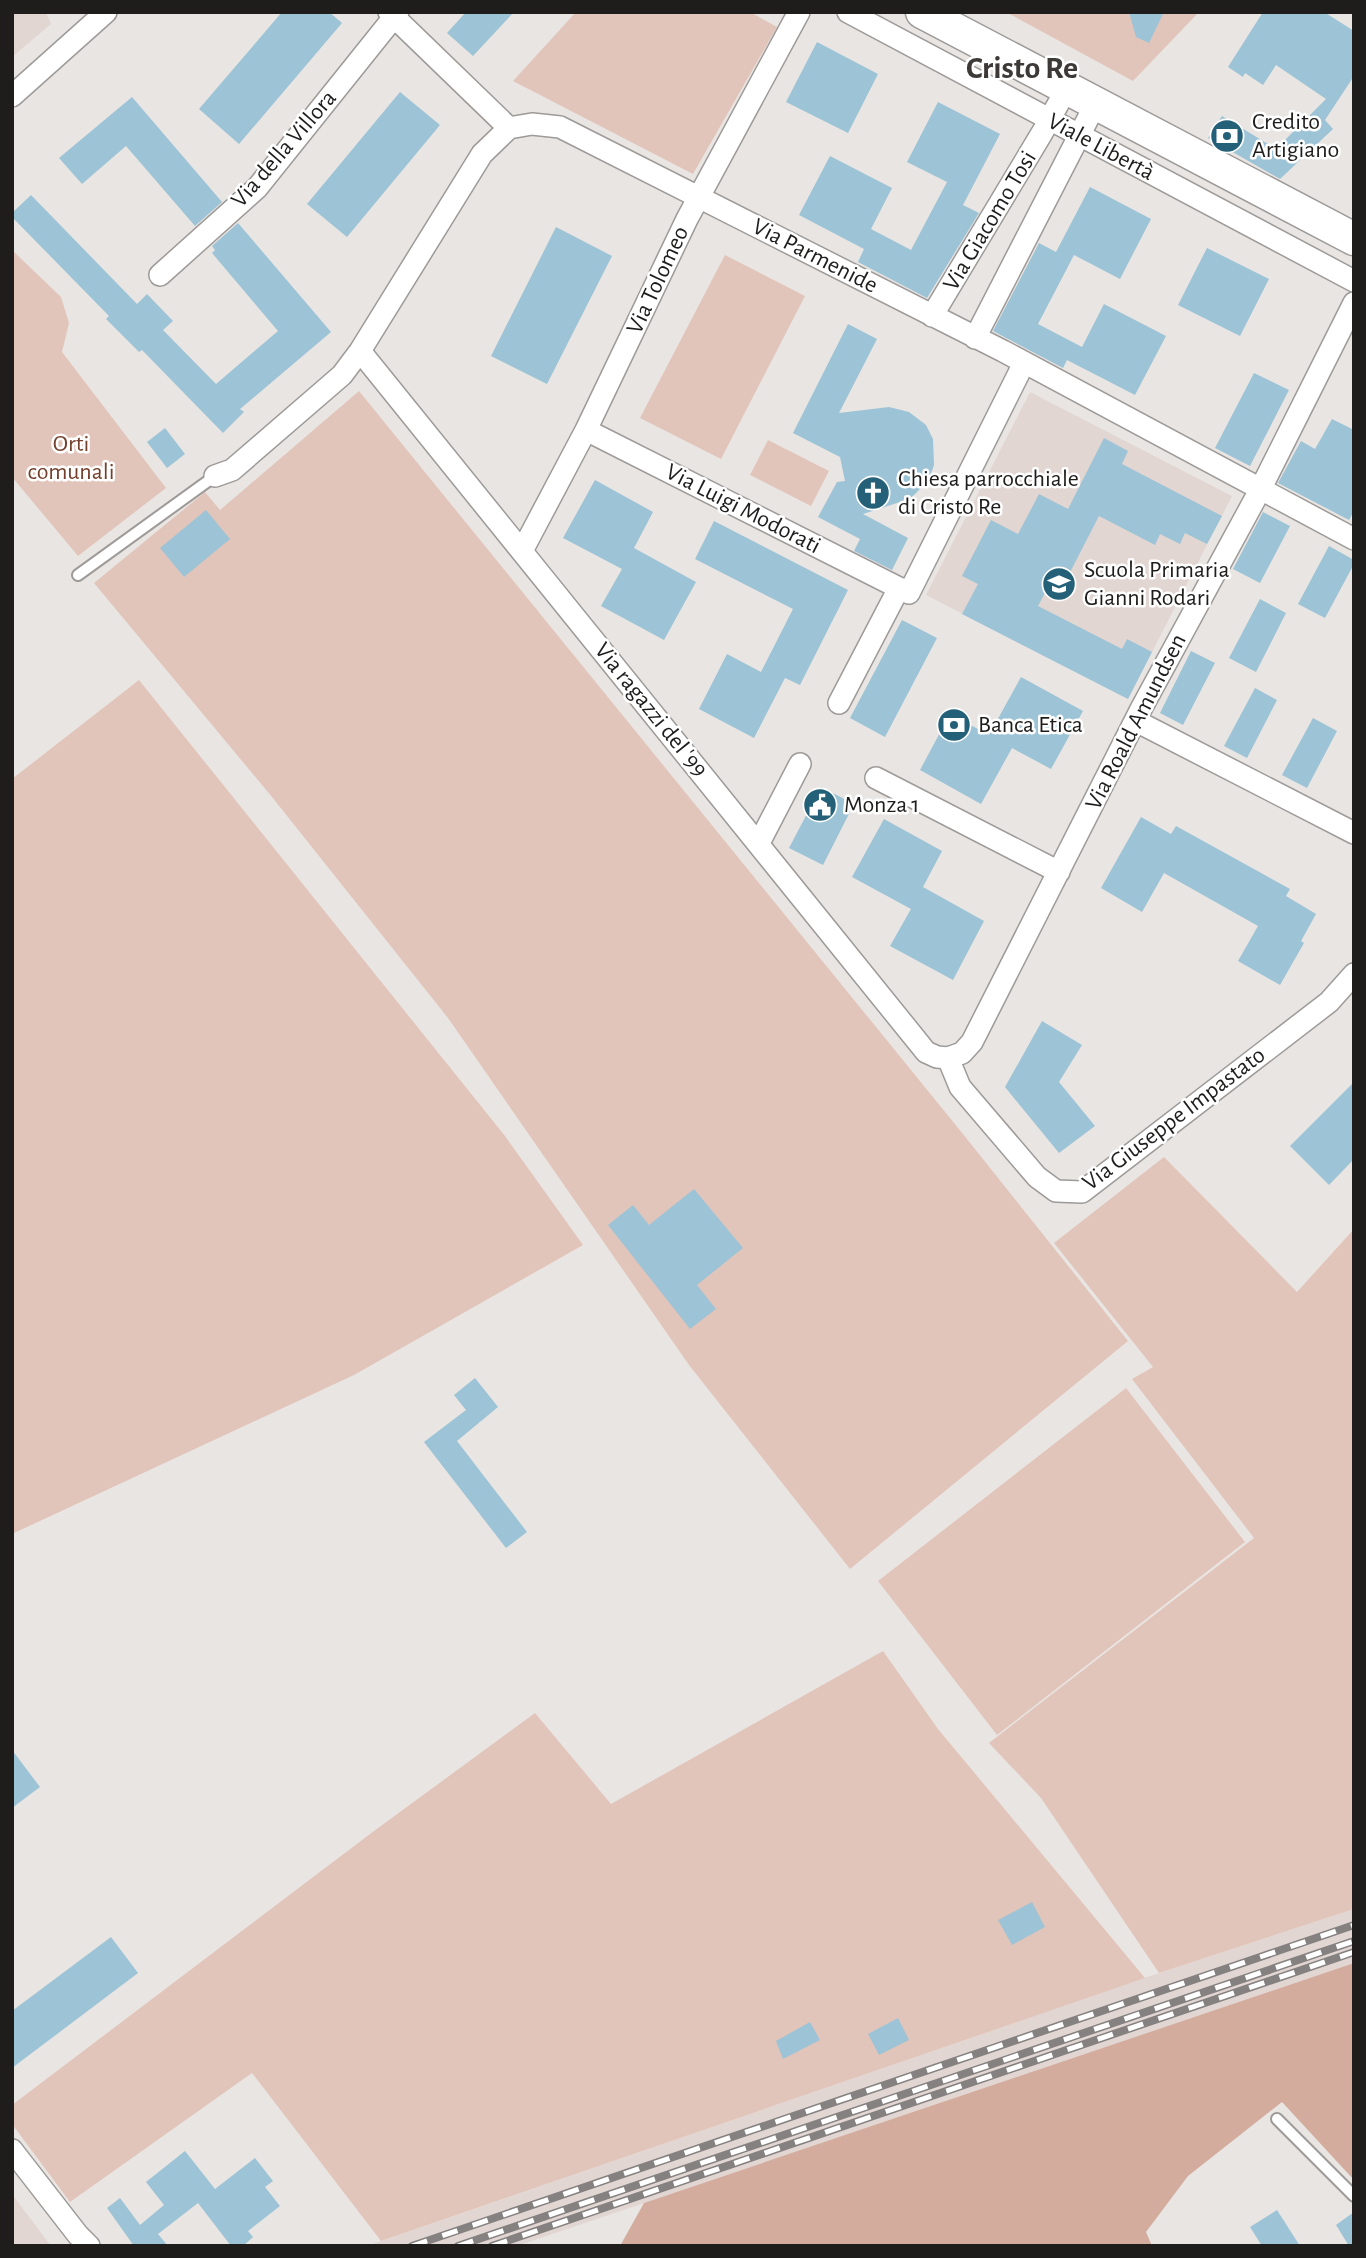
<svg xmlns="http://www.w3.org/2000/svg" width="1366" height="2258" viewBox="0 0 1366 2258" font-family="'Alegreya Sans',sans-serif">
	<rect width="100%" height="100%" fill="#e9e5e3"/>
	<!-- built -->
	<path fill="#e2d6d2" d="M12,12H46L51,24L12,57Z
		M1030,392L1232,496L1128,699L926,595Z
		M1354,1909V1963L517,2246H367L1159,1973Z
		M12,2194L51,2246H12Z"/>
	<!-- green -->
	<path fill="#e2c5ba" d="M576,12H750L777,27L693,174L513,81Z
		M1006,12H1199L1133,81Z
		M12,250L61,297L69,323L62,352L166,488L78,556L12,477Z
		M725,255L805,296L721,459L640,418Z
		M359,391L963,1134L1128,1341L850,1569L689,1365L448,1018L272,797L94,583L205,492L220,510Z
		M768,440L829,471L811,506L750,475Z
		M139,680L505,1136L583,1245L354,1375L12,1534V779Z
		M1164,1157L1297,1292L1354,1229V1909L1159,1973L1041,1798L989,1743L1254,1538L1132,1379L1153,1367L1054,1243Z
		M1126,1388L1245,1542L997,1735L878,1581Z
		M883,1651L938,1729L1145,1978L381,2241L252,2073L70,2202L12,2124V2105L374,1831L535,1713L611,1804Z"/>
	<!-- forest -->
	<path fill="#d3ac9e" d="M1354,1963V2180L1282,2102L1188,2176L1146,2232L1152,2246H620L644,2203Z"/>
	<!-- building -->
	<path fill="#9cc3d6" d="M282,12H329L342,23L239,144L199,109Z
		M466,12H514L473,56L447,33Z
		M1129,12H1164L1149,43L1136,37Z
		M1263,12H1324L1354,31V76L1325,120L1333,129L1280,179L1208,138L1222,116L1276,149L1326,99L1276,65L1263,85L1245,73L1243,77L1228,67Z
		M817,42L878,74L848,133L786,102Z
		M400,92L440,125L347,237L307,204Z
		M132,97L222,202L195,226L126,146L82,184L59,158Z
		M938,102L1000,134L963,205L979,213L927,298L858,262L864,249L799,215L830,156L892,188L871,229L911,250L947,182L907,162Z
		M1090,187L1151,219L1120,279L1074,255L1038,324L1082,347L1104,304L1166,336L1135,395L1067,360L1063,368L993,331L1039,243L1056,252Z
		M31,195L137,304L147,294L173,321L163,330L216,384L278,331L212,253L215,250L212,246L238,223L331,332L240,409L244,412L223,433L142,350L139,352L106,319L109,316L12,217V213Z
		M556,227L612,256L547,384L491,356Z
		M1207,248L1269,279L1240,336L1178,305Z
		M848,324L877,339L839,413L889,407L909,412L926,425L933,439L934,465L930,476L920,489L912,497L900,502L863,514L908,538L892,570L854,551L860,539L818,517L837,482L845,481L840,457L793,433Z
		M1254,373L1289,390L1250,466L1215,448Z
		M1332,419L1354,430V511L1349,520L1278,483L1301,441L1315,449Z
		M165,428L185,454L167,468L147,442Z
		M1104,438L1128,451L1122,464L1222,516L1207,544L1185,533L1180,544L1160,534L1155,545L1099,516L1066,580L1055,574L1038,606L1122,649L1127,639L1152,652L1128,699L962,614L978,584L962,576L991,520L1018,534L1039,494L1068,509Z
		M595,480L653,512L634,548L696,582L664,640L601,606L622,569L563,538Z
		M206,510L230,539L184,577L160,548Z
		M1263,512L1290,526L1260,583L1233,569Z
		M714,521L848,590L800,685L785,678L754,738L699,709L727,654L761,672L793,609L695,559Z
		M1329,546L1354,560V564L1325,618L1298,604Z
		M1260,599L1286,613L1256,672L1229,658Z
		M902,620L937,638L885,737L850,718Z
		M1191,651L1215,663L1183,725L1160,713Z
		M1021,677L1083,711L1051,769L1012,748L981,804L920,770L950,714L989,735Z
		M1255,688L1277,700L1247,758L1224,746Z
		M1313,718L1337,731L1307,788L1282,775Z
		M821,787L854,804L823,865L789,848Z
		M1141,817L1171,834L1176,826L1290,889L1286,896L1316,914L1301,941L1304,943L1280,985L1238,961L1258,926L1164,873L1142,912L1101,888Z
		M884,819L942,851L923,887L984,921L953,980L890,946L911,909L852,877Z
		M1042,1021L1082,1045L1059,1082L1095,1126L1059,1153L1005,1087Z
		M1354,1082V1159L1329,1185L1290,1146Z
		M694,1189L743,1248L697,1285L716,1309L690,1329L608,1225L633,1205L649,1225Z
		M475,1378L498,1407L457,1441L527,1532L506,1548L424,1442L466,1410L454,1395Z
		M12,1750L40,1787L12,1808Z
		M1032,1902L1045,1927L1012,1945L998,1920Z
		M111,1937L138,1973L12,2068V2011Z
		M898,2018L909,2040L879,2055L868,2034Z
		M810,2022L820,2040L783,2059L776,2041Z
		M185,2151L215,2189L255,2158L273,2181L265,2187L280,2206L248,2231L253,2237L243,2246H231L198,2203L158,2234L168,2246H134L107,2208L120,2198L140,2225L164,2205L146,2182Z
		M1277,2210L1300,2246H1262L1250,2227Z
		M1354,2212V2246H1349L1336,2225Z"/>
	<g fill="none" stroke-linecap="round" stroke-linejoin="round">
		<!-- lane casing -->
		<g stroke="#9d9a98" stroke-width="14">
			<path id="lane" d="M78,575L215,476
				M1277,2119L1354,2196"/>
		</g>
		<!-- street casing -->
		<g stroke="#9d9a98" stroke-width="24">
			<path id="street" d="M389,12L509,128
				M848,12L1354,281
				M12,96L106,12
				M509,128L532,124L560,127L1003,351L1354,539
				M160,275L257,188L398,12
				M932,316L1042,133L1067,88
				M975,338L1096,103
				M360,351L926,1052L937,1057L948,1058L962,1053L972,1042L1141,709L1260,490L1354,303
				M586,430L899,588
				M215,476L232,470L342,375L360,351L482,154L509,128
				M522,551L586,430L687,219L799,12
				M839,703L899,588L909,593L1024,363
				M1136,721L1354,833
				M876,778L1059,872
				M759,843L800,764
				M948,1058L960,1087L1037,1177L1056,1191L1082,1192L1329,1002L1354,974
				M12,2150L78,2235L89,2246"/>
		</g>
		<!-- secondary casing -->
		<g stroke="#9d9a98" stroke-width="35">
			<path id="secondary" d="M922,12L1354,239"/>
		</g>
		<!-- lane -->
		<use href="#lane" stroke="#fff" stroke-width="10"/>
		<!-- street -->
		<use href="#street" stroke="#fff" stroke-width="21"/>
		<!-- secondary -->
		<use href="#secondary" stroke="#fff" stroke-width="32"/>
		<!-- rail casing -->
		<g stroke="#848180" stroke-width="8">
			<path id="rail" d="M412,2246L1354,1925
				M458,2246L1354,1941
				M492,2246L1354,1952"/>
		</g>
		<!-- rail -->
		<use href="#rail" stroke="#fff" stroke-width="5" stroke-dasharray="16" stroke-linecap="butt"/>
	</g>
	<!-- icons -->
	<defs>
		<g id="bank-disc" transform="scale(1.75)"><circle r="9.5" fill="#256079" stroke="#fff"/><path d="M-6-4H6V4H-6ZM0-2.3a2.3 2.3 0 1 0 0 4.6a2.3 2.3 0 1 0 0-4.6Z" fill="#fff"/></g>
		<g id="church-disc" transform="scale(1.75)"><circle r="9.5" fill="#256079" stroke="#fff"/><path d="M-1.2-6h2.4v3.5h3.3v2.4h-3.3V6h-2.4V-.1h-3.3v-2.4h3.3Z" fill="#fff"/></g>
		<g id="school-disc" transform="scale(1.75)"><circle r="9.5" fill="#256079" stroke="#fff"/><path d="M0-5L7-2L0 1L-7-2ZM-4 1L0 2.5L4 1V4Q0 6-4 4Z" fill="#fff"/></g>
		<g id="civic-disc" transform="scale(1.75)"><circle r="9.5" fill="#256079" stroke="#fff"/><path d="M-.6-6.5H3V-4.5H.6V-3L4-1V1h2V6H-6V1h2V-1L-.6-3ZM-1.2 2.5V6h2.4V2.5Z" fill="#fff"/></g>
	</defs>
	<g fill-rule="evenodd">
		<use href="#bank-disc" x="1227" y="136"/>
		<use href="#church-disc" x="873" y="493"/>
		<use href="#school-disc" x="1059" y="584"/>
		<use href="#bank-disc" x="954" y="725"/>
		<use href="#civic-disc" x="820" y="805"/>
	</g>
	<g text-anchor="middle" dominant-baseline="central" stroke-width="5" stroke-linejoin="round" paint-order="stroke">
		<!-- poi labels -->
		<g font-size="24" fill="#1e1d1c" stroke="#fff" text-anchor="start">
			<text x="1252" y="122">Credito<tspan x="1252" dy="28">Artigiano</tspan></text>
			<text x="898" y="479">Chiesa parrocchiale<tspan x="898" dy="28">di Cristo Re</tspan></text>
			<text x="1084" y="570">Scuola Primaria<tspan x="1084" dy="28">Gianni Rodari</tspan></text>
			<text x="978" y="725">Banca Etica</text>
			<text x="844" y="805">Monza 1</text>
		</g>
		<!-- street labels -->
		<g font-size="24" fill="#1e1d1c" stroke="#fff">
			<text transform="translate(1101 147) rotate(28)">Viale Libertà</text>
			<text transform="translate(284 149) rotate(-49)">Via della Villora</text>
			<text transform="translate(990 221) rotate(-59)">Via Giacomo Tosi</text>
			<text transform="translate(815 256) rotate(27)">Via Parmenide</text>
			<text transform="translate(658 280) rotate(-65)">Via Tolomeo</text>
			<text transform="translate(743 509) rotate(27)">Via Luigi Modorati</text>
			<text transform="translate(651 710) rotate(51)">Via ragazzi del '99</text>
			<text transform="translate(1136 722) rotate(-63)">Via Roald Amundsen</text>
			<text transform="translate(1174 1119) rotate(-37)">Via Giuseppe Impastato</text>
		</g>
		<!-- park labels -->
		<g font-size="24" fill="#743f2b" stroke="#fff">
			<text x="71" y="444">Orti<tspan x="71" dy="28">comunali</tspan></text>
		</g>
		<!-- district labels -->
		<g font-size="32" font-weight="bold" fill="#3c3937" stroke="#fff">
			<text x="1022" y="68">Cristo Re</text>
		</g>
	</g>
	<!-- border -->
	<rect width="1366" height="2258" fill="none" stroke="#1e1d1c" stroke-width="28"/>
</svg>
